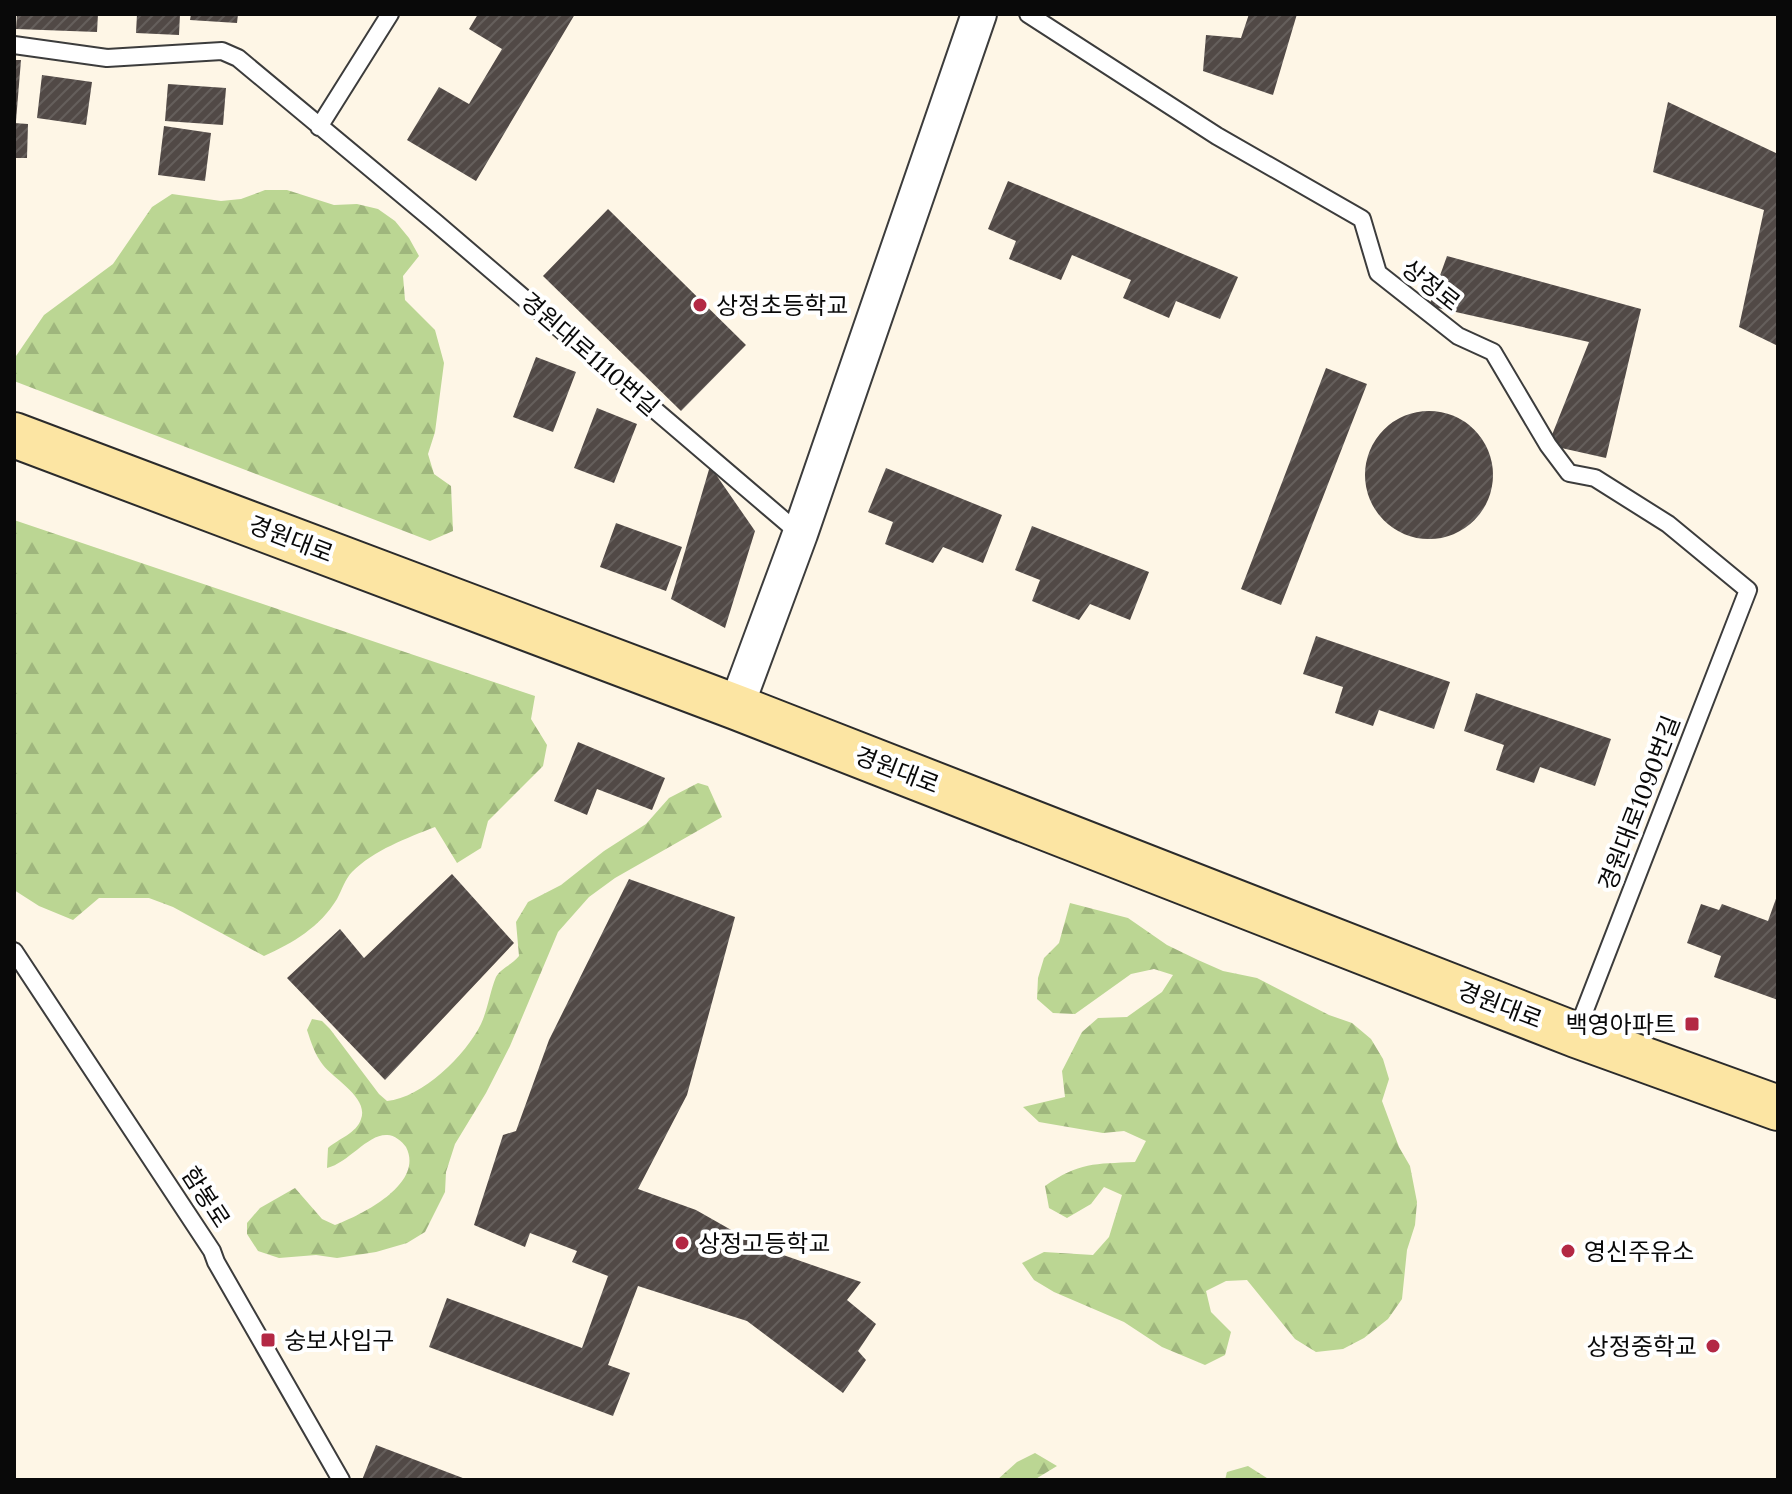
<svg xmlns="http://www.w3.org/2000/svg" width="1792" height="1494" viewBox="0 0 1792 1494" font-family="Lora,'Noto Sans KR',serif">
	<defs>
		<pattern id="forest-firs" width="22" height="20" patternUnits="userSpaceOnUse" patternTransform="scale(2)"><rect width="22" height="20" fill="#bbd693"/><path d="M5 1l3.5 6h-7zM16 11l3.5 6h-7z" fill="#9fb67d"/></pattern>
		<pattern id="building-hatch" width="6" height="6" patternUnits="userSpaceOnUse" patternTransform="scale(2)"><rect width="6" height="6" fill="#514946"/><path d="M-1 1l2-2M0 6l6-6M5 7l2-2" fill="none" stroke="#655f5c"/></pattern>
	</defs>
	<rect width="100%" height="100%" fill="#fef6e6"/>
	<!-- forest -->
	<path fill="url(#forest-firs)" d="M265,190H287L334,205L357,204L378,209L395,221L409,238L419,256L403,276L405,300L435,330L444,363L435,432L428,454L434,474L451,486L453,531L430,541L14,381V359L44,315L113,264L152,207L172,194L221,201L241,199Z
		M14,520L535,696L531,719L547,745L543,766L488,821L481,848L457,863L435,827C407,838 374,850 352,872C345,879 342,890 337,899C320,927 293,943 264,956L173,907L149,898H99L73,920L39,906L14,890Z
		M698,783L708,786L722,817L615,878L589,897L558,932L510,1046L486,1093L455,1144L446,1172L445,1192L425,1232L407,1243L376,1252L337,1258L316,1255L279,1258L258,1251L247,1234V1223L260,1208L295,1188L322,1219L335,1225C361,1215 425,1184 406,1147C402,1141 393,1134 386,1135C367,1135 348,1163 327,1168L328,1148C338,1139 357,1133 361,1119C369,1098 334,1079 323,1065C315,1055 311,1042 307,1030L312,1019L322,1021L330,1029L379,1094L387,1101C422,1098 466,1055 481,1024C488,1009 490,991 496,977C501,968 512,965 519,956L516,922L528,902L561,885L604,851L646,824L669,798Z
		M1070,903L1128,918L1167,945L1198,960L1223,971L1257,978L1329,1015L1352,1023L1371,1039L1383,1059L1389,1079L1382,1101L1399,1147L1410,1166L1417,1202L1415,1225L1407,1250L1402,1299L1388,1319L1364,1338L1343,1349L1316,1352L1295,1339L1247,1280L1226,1281L1206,1291L1211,1312L1231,1332L1225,1355L1205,1365L1162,1347L1124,1322L1054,1292L1034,1280L1022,1263L1044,1252L1093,1255L1109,1237L1122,1195L1104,1187L1091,1204L1067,1218L1049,1208L1045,1186C1079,1162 1095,1164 1135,1162L1146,1141L1124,1131L1103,1133L1039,1122L1023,1107L1065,1097L1062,1071L1082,1032L1098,1018L1127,1017L1162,992L1173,975L1154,969L1131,974L1075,1014L1053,1013L1037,999L1038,978L1044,958L1059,943Z
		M1035,1453L1057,1466L1034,1480H997L1017,1462Z
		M1248,1466L1270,1480H1225L1227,1472Z"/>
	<!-- building -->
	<path fill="url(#building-hatch)" d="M17,14H98L97,32L16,29Z
		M137,14H180L179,35L136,33Z
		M191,14H238L237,23L190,20Z
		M478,14H575L476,181L407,140L439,87L469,104L502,49L469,29Z
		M1249,14H1297L1273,95L1203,71L1206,35L1241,38Z
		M14,60H21L16,121H14Z
		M42,75L92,82L86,125L37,118Z
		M168,84L226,88L223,125L165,121Z
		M1668,102L1778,154V346L1739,327L1764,210L1653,172Z
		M14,123L28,124L27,158H14Z
		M164,126L211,133L205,181L158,175Z
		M1008,181L1238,277L1220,319L1176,301L1169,318L1123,298L1131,280L1072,255L1061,280L1009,259L1016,241L988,229Z
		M608,209L746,345L681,411L543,276Z
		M1447,256L1641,309L1606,458L1548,445L1589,342L1429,306Z
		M536,357L576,372L553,432L513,417Z
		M1326,368L1367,384L1281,605L1241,589Z
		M597,408L637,424L614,483L574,468Z
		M1365 475a64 64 0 1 1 128 0a64 64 0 1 1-128 0Z
		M710,466L755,531L725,628L671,599Z
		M886,468L1002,515L983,563L943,547L933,563L885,544L893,522L868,512Z
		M616,523L682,547L666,591L600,567Z
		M1032,526L1149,572L1130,620L1090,604L1079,620L1032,601L1040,580L1015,570Z
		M1316,636L1450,682L1434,729L1379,710L1373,726L1335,713L1343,687L1303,674Z
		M1476,693L1611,739L1595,786L1540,767L1534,783L1496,770L1504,745L1464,731Z
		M578,742L665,778L652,810L597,789L587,815L554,801Z
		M452,874L514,943L385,1080L287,978L340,929L364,958Z
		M629,879L735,917L687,1095L638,1189L696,1210L763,1248L861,1282L847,1300L876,1324L858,1351L866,1360L843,1393L747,1321L638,1286L608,1365L630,1373L613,1416L429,1347L447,1298L582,1348L608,1276L572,1262L577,1251L530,1233L525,1247L474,1225L503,1135L516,1131L549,1040Z
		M1778,893V1000L1714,977L1721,956L1687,943L1701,904L1719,910L1722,904L1768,921Z
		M376,1445L468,1480H362Z"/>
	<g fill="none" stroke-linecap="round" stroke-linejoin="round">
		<!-- service casing -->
		<g stroke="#3c3c3c" stroke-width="20">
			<path id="service" d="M1028,14L1217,136L1362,219L1378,273L1458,336L1493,352L1548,445L1569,473L1595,478L1668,524L1748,590L1576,1033
				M14,45L107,58L222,51L238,58L435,222L800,534
				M319,127L390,14
				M14,951L212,1251L216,1262L341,1480"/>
		</g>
		<!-- minor casing -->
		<g stroke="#3c3c3c" stroke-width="38">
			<path id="minor" d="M736,707L800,534L979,14"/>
		</g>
		<!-- secondary casing -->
		<g stroke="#2b2b2b" stroke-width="48">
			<path id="secondary" d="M14,435L736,707L1576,1035L1778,1108"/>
		</g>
		<!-- service -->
		<use href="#service" stroke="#fff" stroke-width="16"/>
		<!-- minor -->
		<use href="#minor" stroke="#fff" stroke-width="34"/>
		<!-- secondary -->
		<use href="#secondary" stroke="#fce5a3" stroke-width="44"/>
	</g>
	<!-- markers -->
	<g fill="#b32844" stroke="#fff" stroke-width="3">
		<circle cx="700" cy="305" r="8"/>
		<rect x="1684" y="1016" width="16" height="16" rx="4"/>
		<circle cx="682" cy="1243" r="8"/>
		<circle cx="1568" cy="1251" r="8"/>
		<rect x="260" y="1332" width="16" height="16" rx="4"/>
		<circle cx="1713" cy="1346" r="8"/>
	</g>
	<g text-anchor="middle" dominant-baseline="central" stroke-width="8" stroke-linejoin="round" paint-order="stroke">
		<!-- street labels -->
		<g font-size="24" fill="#090909" stroke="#fff">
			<text transform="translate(1431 285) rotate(38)">상정로</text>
			<text transform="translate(590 354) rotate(41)">경원대로1110번길</text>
			<text transform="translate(291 539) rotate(21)">경원대로</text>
			<text transform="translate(897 770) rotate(21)">경원대로</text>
			<text transform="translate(1639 803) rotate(-69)">경원대로1090번길</text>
			<text transform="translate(1500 1005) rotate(21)">경원대로</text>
			<text transform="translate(206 1197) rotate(57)">함봉로</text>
		</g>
		<!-- poi labels -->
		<g font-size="24" fill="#090909" stroke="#fff" text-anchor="start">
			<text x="716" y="305">상정초등학교</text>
			<text x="1676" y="1024" text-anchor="end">백영아파트</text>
			<text x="698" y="1243">상정고등학교</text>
			<text x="1584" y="1251">영신주유소</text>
			<text x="284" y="1340">숭보사입구</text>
			<text x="1697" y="1346" text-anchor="end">상정중학교</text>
		</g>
	</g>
	<!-- border -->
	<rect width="1792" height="1494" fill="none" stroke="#090909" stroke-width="32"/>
</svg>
